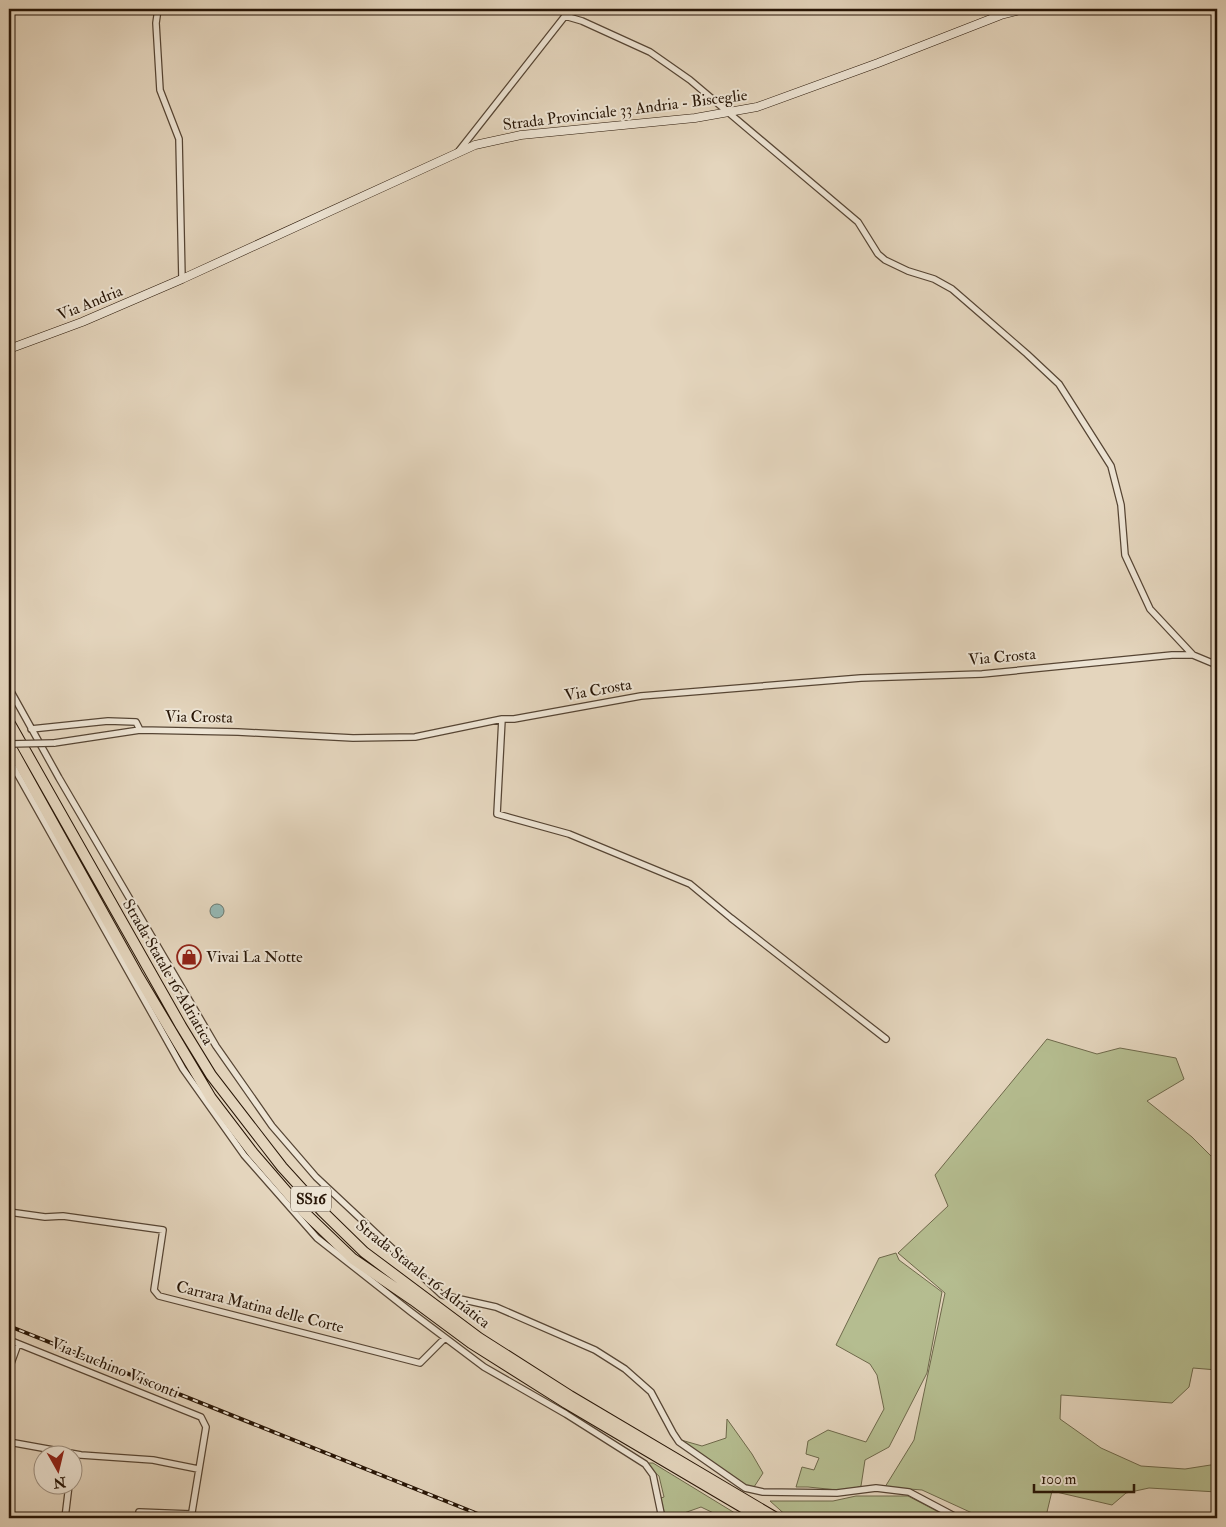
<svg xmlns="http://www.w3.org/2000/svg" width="1226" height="1527" viewBox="0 0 1226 1527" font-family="'IM FELL Double Pica',serif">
	<rect width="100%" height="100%" fill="#e4d5bd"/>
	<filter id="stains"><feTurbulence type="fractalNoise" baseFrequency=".004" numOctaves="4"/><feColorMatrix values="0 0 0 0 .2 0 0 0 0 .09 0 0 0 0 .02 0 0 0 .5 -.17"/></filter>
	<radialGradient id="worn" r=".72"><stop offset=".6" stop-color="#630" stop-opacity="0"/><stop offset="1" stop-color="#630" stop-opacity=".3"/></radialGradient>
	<!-- green -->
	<path fill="#b5bd90" stroke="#6e694b" d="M1047,1039L1097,1054L1120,1048L1176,1058L1184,1079L1147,1101L1192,1137L1217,1162V1370L1193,1368L1189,1387L1172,1403L1061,1395L1060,1419L1101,1448L1141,1466L1185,1469L1217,1464V1492L1149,1488L1126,1493L1112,1505L1052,1491L1047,1512L1054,1518H983L922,1490L885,1487L914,1440L945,1293L898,1253L948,1206L935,1175Z
		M896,1253L899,1260L942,1292L927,1373L889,1447L865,1460L861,1486L847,1491L808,1487H796L802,1467L814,1470L819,1458L806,1454L808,1441L828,1430L866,1442L884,1409L877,1375L870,1364L836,1345L879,1258Z
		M727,1419L752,1454L763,1473L754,1487L744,1486L681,1440L702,1446L726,1438Z
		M647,1463H653L743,1518H724L701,1507L670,1518H664L661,1498L664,1497L659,1476L653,1471Z
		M856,1496H908L950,1518H789L770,1501H833Z"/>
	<!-- water -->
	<path fill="#95b8b4" stroke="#69776e" d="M210 911a7 7 0 1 1 14 0a7 7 0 1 1-14 0Z"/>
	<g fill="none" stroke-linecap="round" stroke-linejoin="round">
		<!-- street casing -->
		<g stroke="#564534" stroke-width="8">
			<path id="street" d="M158,9L156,23L160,90L179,139L182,279
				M458,152L565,16L582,21L650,52L690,80L858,222L878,254L885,260L908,271L934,279L952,289L1027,354L1059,384L1111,466L1121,505L1125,555L1150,609L1193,655L1217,665
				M9,358L11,349
				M9,688L59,778L216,1046L272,1126L316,1177L442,1295L496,1307L595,1350L625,1369L651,1392L673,1433L679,1442L745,1488L763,1492L837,1493L876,1488L909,1492L958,1518
				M502,719L497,814L569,834L690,884L731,918L886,1039
				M31,729L108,721L136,722L140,730
				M54,743L140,730L238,732L353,738L415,737L502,719H514L641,696L861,678L982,674L1172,655H1193
				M9,759L183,1069L244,1155L317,1238L411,1312L484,1367L566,1414L645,1464L653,1475L662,1518
				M9,1212L45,1217L63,1216L163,1230L154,1290L159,1296L420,1363L445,1338
				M9,1340L201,1417L206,1427L191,1518
				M9,1369L18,1344
				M9,1442L81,1455L153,1460L198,1469
				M139,1512L191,1514
				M65,1518L69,1485"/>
		</g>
		<!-- secondary casing -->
		<g stroke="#271506" stroke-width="9">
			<path id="secondary" d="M9,349L82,322L182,279L475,145L521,135L695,118L757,107L878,63L1001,15L1024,9"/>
		</g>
		<!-- highway casing -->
		<g stroke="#271506" stroke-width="12">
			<path id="highway" d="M9,722L181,1026L211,1075L282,1167L322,1211L364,1252L479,1338L570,1396L776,1518
				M9,744L137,974L211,1098L253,1153L305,1213L353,1259L413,1300L471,1343L566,1403L761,1518"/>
		</g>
		<!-- street -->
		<use href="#street" stroke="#ede4d4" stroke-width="5.5"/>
		<!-- secondary -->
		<use href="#secondary" stroke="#ede4d4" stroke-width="8"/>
		<!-- highway -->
		<use href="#highway" stroke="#e4d5bd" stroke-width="10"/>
		<!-- rail casing -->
		<g stroke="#271506" stroke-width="4">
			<path id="rail" d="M9,1326L488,1518"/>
		</g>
		<!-- rail -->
		<use href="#rail" stroke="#ede4d4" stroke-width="2" stroke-dasharray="5.5" stroke-linecap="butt"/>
		<!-- street-bridge casing -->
		<g stroke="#564534" stroke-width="8" stroke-linecap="butt">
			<path id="street-bridge" d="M9,744L54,743"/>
		</g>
		<!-- street-bridge -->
		<use href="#street-bridge" stroke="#ede4d4" stroke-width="5.5"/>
	</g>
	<!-- icons -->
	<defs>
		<g id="shop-ring" transform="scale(1.25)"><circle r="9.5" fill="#ede4d4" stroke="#8f2418" stroke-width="1.5"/><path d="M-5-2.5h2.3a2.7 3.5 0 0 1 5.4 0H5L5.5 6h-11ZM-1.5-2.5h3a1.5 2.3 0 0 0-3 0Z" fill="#8f2418"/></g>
	</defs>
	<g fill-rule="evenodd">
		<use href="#shop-ring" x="189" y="957"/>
	</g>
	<g text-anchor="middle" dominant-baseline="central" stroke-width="4" stroke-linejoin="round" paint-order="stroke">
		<!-- shield labels -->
		<rect fill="#ede4d4" stroke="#625344" stroke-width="1" x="291" y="1186.5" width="40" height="25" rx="4"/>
		<g font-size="15" font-weight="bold" fill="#271506">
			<text x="311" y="1199">SS16</text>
		</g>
		<!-- street labels -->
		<g font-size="16" fill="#271506" stroke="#ede4d4">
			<text transform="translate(625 110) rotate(-7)">Strada Provinciale 33 Andria - Bisceglie</text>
			<text transform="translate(90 303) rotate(-22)">Via Andria</text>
			<text transform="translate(1002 657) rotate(-5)">Via Crosta</text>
			<text transform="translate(598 690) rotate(-10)">Via Crosta</text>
			<text transform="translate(199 717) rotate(1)">Via Crosta</text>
			<text transform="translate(168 972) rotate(60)">Strada Statale 16 Adriatica</text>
			<text transform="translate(423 1274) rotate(38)">Strada Statale 16 Adriatica</text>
			<text transform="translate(260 1307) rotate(14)">Carrara Matina delle Corte</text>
			<text transform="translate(115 1368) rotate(22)">Via Luchino Visconti</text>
		</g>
		<!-- poi labels -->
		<g font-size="16" fill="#271506" stroke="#ede4d4" text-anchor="start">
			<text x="206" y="957">Vivai La Notte</text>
		</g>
	</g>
	<!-- margin -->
	<rect width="1226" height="1527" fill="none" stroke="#e4d5bd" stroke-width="30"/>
	<rect x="10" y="10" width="1206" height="1507" fill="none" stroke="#271506" stroke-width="2.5"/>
	<rect x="15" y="15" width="1196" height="1497" fill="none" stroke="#271506"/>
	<!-- north arrow -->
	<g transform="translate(58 1470) rotate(172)"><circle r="24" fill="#ede4d4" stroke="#9e9182"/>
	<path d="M0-4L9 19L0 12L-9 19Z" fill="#8f2418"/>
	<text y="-8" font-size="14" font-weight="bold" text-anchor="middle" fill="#271506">N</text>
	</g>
	<!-- scale -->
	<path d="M1034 1484v8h100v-8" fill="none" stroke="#271506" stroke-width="2.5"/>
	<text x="1041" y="1484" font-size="15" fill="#271506" stroke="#ede4d4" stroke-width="4" paint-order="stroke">100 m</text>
	<rect width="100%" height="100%" filter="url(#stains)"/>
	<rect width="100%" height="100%" fill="url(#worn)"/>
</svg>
